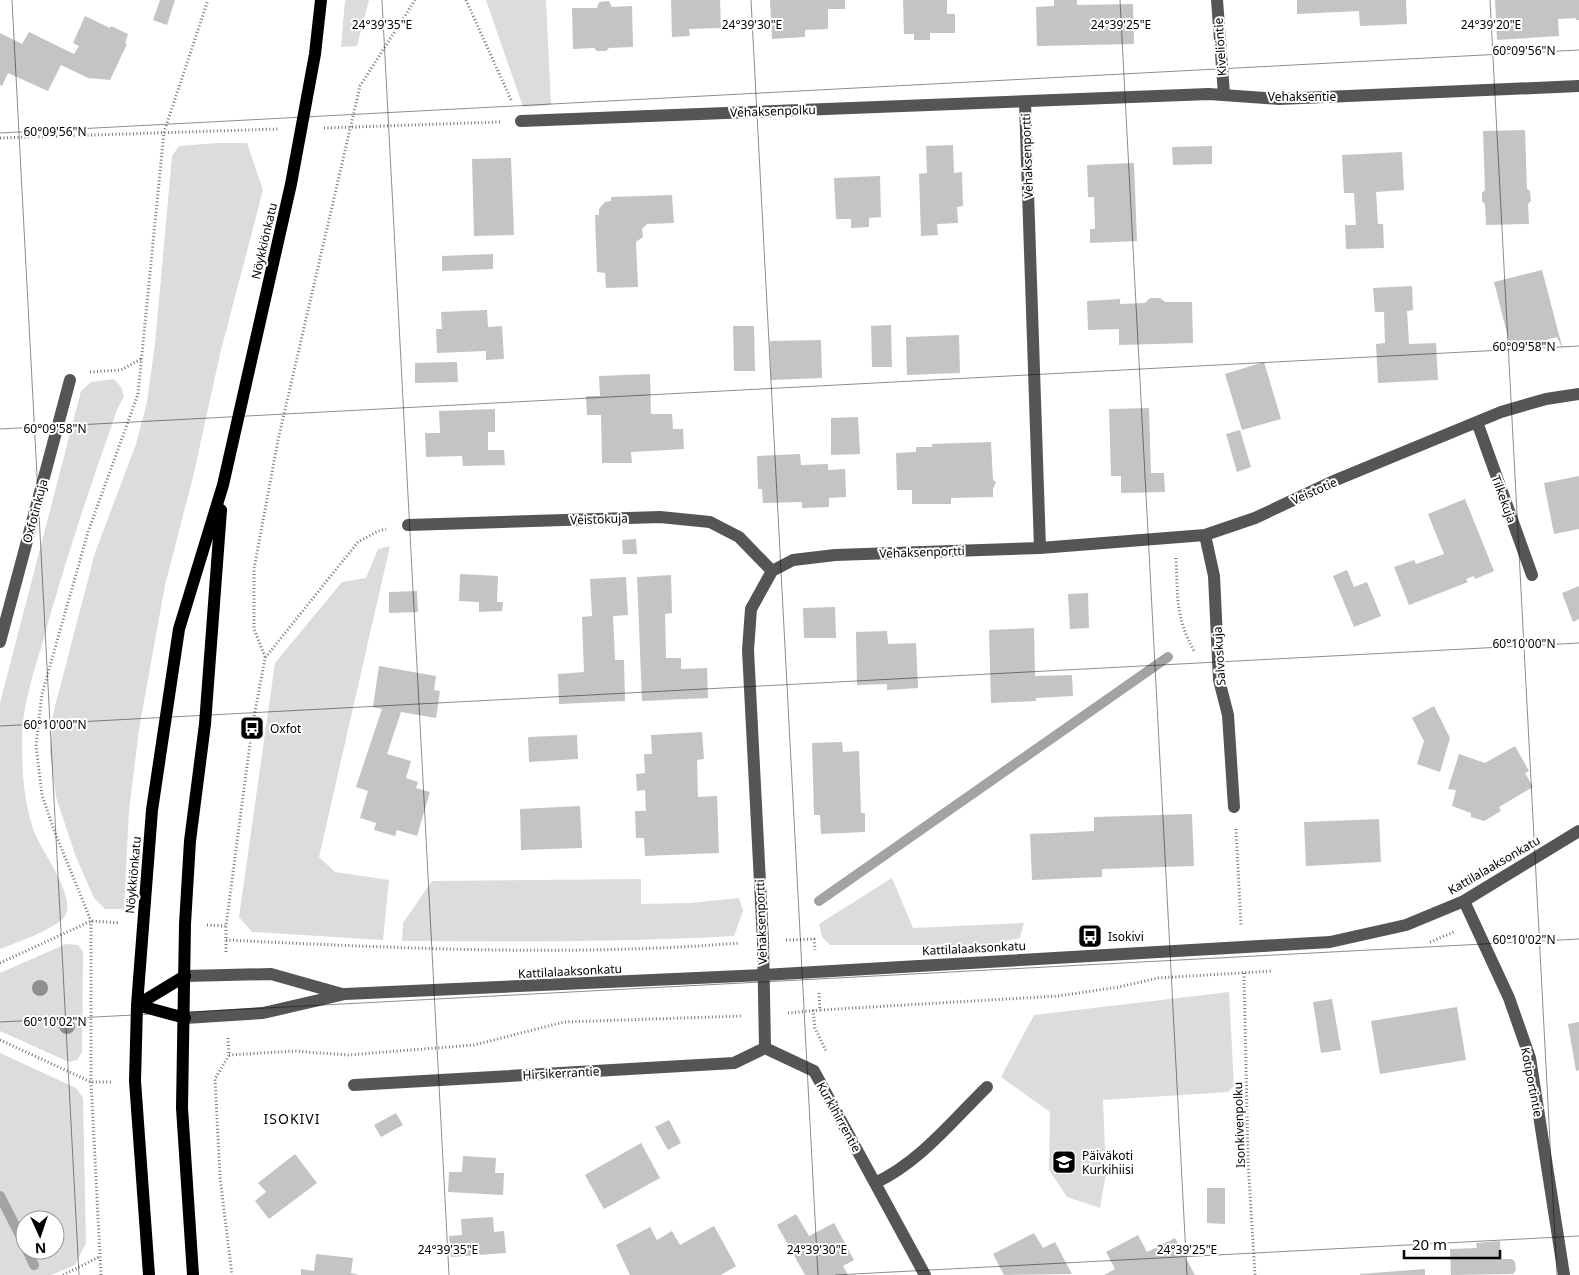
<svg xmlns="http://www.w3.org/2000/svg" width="1579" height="1275" viewBox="0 0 1579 1275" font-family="'Noto Sans',sans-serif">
	<rect width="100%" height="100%" fill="#fff"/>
	<!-- green -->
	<path fill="#dcdcdc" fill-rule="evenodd" d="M345,0H369L357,46L341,47Z
		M486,0H546L551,105L523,107Z
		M218,143H247L263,190L220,354L193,477L165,585L139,729L129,811L124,909H105L94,898L76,857L56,797L50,752L53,714L95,553L136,444L147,402L155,344L172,156L179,146Z
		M114,379L121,387L124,396L117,410C91,484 66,558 45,634C35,669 22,704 22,741C22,772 24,805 35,834C43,853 74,894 66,914C60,928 15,943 0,949V703L81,391L91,382Z
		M390,546L319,857L335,872L389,880L383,940L252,932L239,917L275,663L342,582L366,578L378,549Z
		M892,878L913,928L1024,923L1020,938L987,945H830L822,937L819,924Z
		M641,879V904L690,903L739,898L743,911L734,936C623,942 513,942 402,941L403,923L432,881Z
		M66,944L78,945L83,952L82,1052L77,1060L69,1062L0,1031V973Z
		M1229,992L1234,1086L1228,1092L1103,1100L1106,1173L1100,1208L1067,1197L1049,1170L1050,1112L1001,1077L1034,1015Z
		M0,1053L76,1088L83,1098L86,1243L75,1265L51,1275H0ZM25,1220H55V1250H25Z"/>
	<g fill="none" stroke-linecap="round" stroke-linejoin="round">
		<!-- stream -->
		<path stroke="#a3a3a3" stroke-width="10" d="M819,901L1168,657
			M0,1196L25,1245
			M27,1250L34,1265"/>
	</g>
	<!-- building -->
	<path fill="#c4c4c4" d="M160,0H175L167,25L153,20Z
		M671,0H720L721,28L689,29L690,36L672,37Z
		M770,0H845V9H828V29L805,30V37L772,39Z
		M903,0H947V14H955V33H930V40H914V34H904Z
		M1054,0H1077V5L1133,4L1134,44L1037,46L1036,7L1054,6Z
		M1297,0H1406L1407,24L1360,26L1359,11L1297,14Z
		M1495,0H1579V20H1576V18L1558,19L1559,36L1497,40Z
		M609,1L612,7L632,6L633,47L609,48L606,51H597L594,48L573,49L572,8H597L599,2Z
		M85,16L110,28L111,26L128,34L125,43L127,44L110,80L88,78L61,65L48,91L8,73L2,86L0,85V33L22,44L29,32L74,54L79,46L73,43Z
		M1525,130L1527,189L1530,191L1531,201L1528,204L1529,224L1486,225L1485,204L1482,201V193L1485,190L1483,131Z
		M953,145L954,173L962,172L963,206L957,207L958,223L937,224L938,235L921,236L919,174L927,173L926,146Z
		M1212,146V164L1173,165L1172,147Z
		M1402,152L1404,190L1376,192L1378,224H1383L1384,248L1346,249L1345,225H1356L1354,193H1344L1342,155Z
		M511,158L514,235L474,236L472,159Z
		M1134,163L1137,241L1090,243V229H1095L1094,197H1088L1087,165Z
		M880,176L881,217L869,218V227L851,228V219H836L834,178Z
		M672,195L674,223L647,224L642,229L643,237L636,242L638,287L606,288L605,273L597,272L595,215H599V209L605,202L611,201V197Z
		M493,254V269L442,271V256Z
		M1542,270L1563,350L1557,337L1511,349L1494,282Z
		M1412,286L1413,310L1407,311L1409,344L1436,343L1438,380L1378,383L1376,344L1385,343L1384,312H1375L1373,288Z
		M1150,298H1160L1165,302H1192L1193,343L1119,345V329L1088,330L1087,301L1120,299V304L1145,303Z
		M487,310L488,327L502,326L504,359L486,360V351L437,353L436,329H442L441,312Z
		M891,325L892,367H872L871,326Z
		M733,326H754L755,371H734Z
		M959,335L960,373L907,375L906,337Z
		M821,340L822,378L771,380L770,341Z
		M457,362L458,382L415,383V363Z
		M1264,362L1281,419L1242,430L1225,374Z
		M650,374L651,414H672L673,429H683L684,449L631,452L632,463H602L601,415H587L586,396H600L599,376Z
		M1149,408L1151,473H1164L1165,492L1121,493V476H1111L1109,409Z
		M495,409V432H488V450H504L505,465L463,466L462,456L426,457L425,433H440L439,411Z
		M858,417L860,454L831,455V418Z
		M1240,430L1251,467L1237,472L1226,434Z
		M991,442L993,480L996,482L993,489V497L951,498V504H912V490H897L896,453L916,452V447H932V444Z
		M800,454L801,465L828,464V470L845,469L846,497L829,498V507L802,508V502L763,503L762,489H758L757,456Z
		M1579,476V529L1554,534L1544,483Z
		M1465,499L1494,571L1475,579L1474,576L1466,579L1468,582L1409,605L1394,567L1414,560L1416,564L1444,554L1428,514Z
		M636,539L637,554H623L622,540Z
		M1347,570L1354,587L1367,582L1381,616L1354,627L1333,576Z
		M460,574L498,576L497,602H503L502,611L479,612V602L459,601Z
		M671,575L672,613L665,614L666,658H681V669L707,668L708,698L642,701L637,577Z
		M626,577L628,615L613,616L615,660H624L625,701L559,704L558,674L584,672L582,617L592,616L590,579Z
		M1579,586V619L1573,622L1562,593Z
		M417,591L418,612L389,613V592Z
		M1088,593L1089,628L1070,629L1068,594Z
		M835,607L836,638H804L803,608Z
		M1034,628L1035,676L1072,675L1073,696L1036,698V701L991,703L989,630Z
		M887,631L888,644L916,643L918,688L887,690V684L857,685L856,632Z
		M379,666L436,676L434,690L440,691L436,718L401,712L387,754L411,761L406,778L418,782L416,788L430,792L417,836L397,830L395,836L374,830L376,823L360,818L368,791L356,787L382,709L373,707Z
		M1434,706L1450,738L1440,772L1417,764L1424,741L1412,718Z
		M702,732L704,759L697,760L698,797L717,796L719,853L645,856L644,838H636L635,811H646L645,790L637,791L636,774L645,773L644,754H652L651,735Z
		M577,735L578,759L529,762L528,737Z
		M842,742L843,752L859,751L861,813H865V832L821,834L820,815H814L812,743Z
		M1515,746L1529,771L1525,773L1533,787L1499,807L1501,811L1484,821L1471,817V813L1452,806L1456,790L1448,789L1459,754L1485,763Z
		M580,806L582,848L521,850L520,809Z
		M1192,814L1194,866L1102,869V877L1032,880L1030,834L1094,831V817Z
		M1379,819L1381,862L1306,866L1304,822Z
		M1332,999L1341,1050L1321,1053L1313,1002Z
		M1457,1007L1466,1060L1380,1074L1371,1021Z
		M1579,1022V1070L1576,1071L1568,1024Z
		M396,1113L403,1125L381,1137L374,1125Z
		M669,1120L681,1143L668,1150L655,1127Z
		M641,1143L660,1178L604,1209L585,1175Z
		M295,1154L317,1183L269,1219L255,1201L266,1192L258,1183Z
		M463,1156L496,1158L495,1173H504L503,1195L448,1192L449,1172H462Z
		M1207,1188H1225V1224L1207,1223Z
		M796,1214L809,1236L834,1223L854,1260L843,1266L848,1275H805L777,1225Z
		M493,1217L494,1232L504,1231L506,1253L451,1257L449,1236L462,1235L461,1219Z
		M714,1226L736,1266L721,1275H630L616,1245L650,1227L657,1240L672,1231L680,1245Z
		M1034,1233L1043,1248L1055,1242L1072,1274L1004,1275L993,1254Z
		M1138,1235L1147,1252L1175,1238L1195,1275H1104L1115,1269L1106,1252Z
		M1500,1241L1501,1259H1512L1515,1262L1516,1270L1513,1274L1451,1275L1450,1249L1477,1248L1476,1243Z
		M316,1254L353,1258L351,1273L359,1275H301V1269L314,1271Z
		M1425,1269V1275H1360V1274Z"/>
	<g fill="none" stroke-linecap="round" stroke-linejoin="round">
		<!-- path -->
		<path stroke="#777" stroke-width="3" stroke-dasharray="1 2.5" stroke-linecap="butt" d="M466,0L512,102
			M324,128L500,122
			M0,138L278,129
			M90,372L121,370L141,359
			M1176,558C1178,597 1175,616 1194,651
			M265,657L254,629V569L278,440L360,86L415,0
			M1236,829L1241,925
			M207,925L226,926
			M226,940C397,948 568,957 740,943
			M786,940L814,939L815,950
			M1430,942L1454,932
			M226,952V926L252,728L265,658L358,542L378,531L386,529
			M0,963L91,921L120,923
			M1244,973L1248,1160L1255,1275
			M819,993L820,1010L1058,996L1119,987L1158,978L1272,971
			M813,1010L815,1028L826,1051
			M788,1013L820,1010
			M228,1038L229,1055L215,1079L220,1177L232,1275
			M0,1040L91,1082H112
			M229,1055L294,1051L348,1055L474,1045L564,1022L742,1016
			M63,1275L99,1257
			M101,1275L91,1082V921L54,830L42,795L36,745L42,694L88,532L138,394L164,132L208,0"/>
		<!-- minor -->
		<path stroke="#555" stroke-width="12" d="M1217,0L1224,94
			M521,121L1209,94L1279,99L1579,86
			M1477,422L1532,575
			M408,525L660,517L710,522L739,537L772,571
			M1205,535L1214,576L1219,680L1228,715L1234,807
			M1040,548L1205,535L1255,518L1336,480L1501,412L1546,399L1579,394
			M0,642L70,380
			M1464,901L1509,998L1530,1058L1564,1275
			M185,976L271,974L342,994
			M185,1018L263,1013L345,994L763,975L1330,942L1406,925L1464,901L1579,831
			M354,1085L734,1063L765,1048
			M875,1183C920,1162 952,1121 987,1087
			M925,1275L814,1071L765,1048L763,941L748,650L751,609L772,571L793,560L835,555L1040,548L1025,103"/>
		<!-- major -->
		<path stroke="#000" stroke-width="12" d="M137,1005L185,976
			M137,1005L185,1018
			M149,1275L135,1081L137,1005L152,810L179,629L223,485L291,184L315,54L321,0
			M193,1275L182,1108L185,924L190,841L205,724L221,510"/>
	</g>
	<!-- trees -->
	<g fill="#8f8f8f">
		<circle cx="40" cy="988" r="8"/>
		<circle cx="67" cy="1026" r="8"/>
	</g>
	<!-- ticks -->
	<path fill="none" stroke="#000" stroke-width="1" stroke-opacity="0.45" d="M12,0L79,1275M382,0L449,1275M751,0L818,1275M1120,0L1187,1275M1490,0L1557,1275M0,133L1579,50M0,429L1579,346M0,726L1579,643M0,1022L1579,939M835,1275L1579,1236"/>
	<!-- icons -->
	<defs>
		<g id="bus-square" transform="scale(1.25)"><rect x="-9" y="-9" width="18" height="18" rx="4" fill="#000" stroke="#fff"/><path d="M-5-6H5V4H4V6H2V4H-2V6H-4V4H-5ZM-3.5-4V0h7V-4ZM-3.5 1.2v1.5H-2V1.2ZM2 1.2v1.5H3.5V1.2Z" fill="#fff"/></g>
		<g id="school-square" transform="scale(1.25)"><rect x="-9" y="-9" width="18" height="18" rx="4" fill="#000" stroke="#fff"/><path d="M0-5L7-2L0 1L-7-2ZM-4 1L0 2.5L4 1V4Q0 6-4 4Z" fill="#fff"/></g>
	</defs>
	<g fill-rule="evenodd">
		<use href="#bus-square" x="252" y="728"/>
		<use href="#bus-square" x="1090" y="936"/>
		<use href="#school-square" x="1064" y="1162"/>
	</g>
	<g text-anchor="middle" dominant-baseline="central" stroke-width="4" stroke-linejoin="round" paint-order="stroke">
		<!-- street labels -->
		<g font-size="12" fill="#000" stroke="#fff">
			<text transform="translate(1220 47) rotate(-94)">Kiveliöntie</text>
			<text x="1302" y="96">Vehaksentie</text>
			<text transform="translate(773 111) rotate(-2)">Vehaksenpolku</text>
			<text transform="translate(1027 156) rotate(-92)">Vehaksenportti</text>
			<text transform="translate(264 241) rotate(-77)">Nöykkiönkatu</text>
			<text transform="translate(1314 491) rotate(-24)">Veistotie</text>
			<text transform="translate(1504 499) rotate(70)">Tilkekuja</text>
			<text transform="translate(35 511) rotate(-75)">Oxfotinkuja</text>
			<text transform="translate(599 519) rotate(-2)">Veistokuja</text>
			<text transform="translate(922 552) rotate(-2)">Vehaksenportti</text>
			<text transform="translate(1219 656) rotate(-94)">Salvoskuja</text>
			<text transform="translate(1494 865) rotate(-30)">Kattilalaaksonkatu</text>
			<text transform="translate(133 875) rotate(-85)">Nöykkiönkatu</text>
			<text transform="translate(761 922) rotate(-92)">Vehaksenportti</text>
			<text transform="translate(974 948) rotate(-3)">Kattilalaaksonkatu</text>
			<text transform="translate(570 971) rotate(-3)">Kattilalaaksonkatu</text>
			<text transform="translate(561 1073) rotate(-3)">Hirsikerrantie</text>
			<text transform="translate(1532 1082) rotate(79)">Kotiportintie</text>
			<text transform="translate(839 1117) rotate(61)">Kurkihirrentie</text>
			<text transform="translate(1239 1125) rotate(-92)">Isonkivenpolku</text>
		</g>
		<!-- poi labels -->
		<g font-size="12" fill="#000" stroke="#fff" text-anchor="start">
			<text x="270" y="728">Oxfot</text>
			<text x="1108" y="936">Isokivi</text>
			<text x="1082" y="1155">Päiväkoti<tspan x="1082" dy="14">Kurkihiisi</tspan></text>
		</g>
		<!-- neighbourhood labels -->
		<g font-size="14" letter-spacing="1" fill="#000" stroke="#fff">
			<text x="292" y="1118">ISOKIVI</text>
		</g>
	</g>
	<g font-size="12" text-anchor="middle" fill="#000" stroke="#fff" stroke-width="4" stroke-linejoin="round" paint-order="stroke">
		<text x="382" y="29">24°39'35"E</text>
		<text x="752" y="29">24°39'30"E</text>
		<text x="1121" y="29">24°39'25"E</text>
		<text x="1491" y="29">24°39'20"E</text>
		<text x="1524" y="55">60°09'56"N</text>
		<text x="55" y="136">60°09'56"N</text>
		<text x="1524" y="351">60°09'58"N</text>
		<text x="55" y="433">60°09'58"N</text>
		<text x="1524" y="648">60°10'00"N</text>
		<text x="55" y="729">60°10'00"N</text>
		<text x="1524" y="944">60°10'02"N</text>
		<text x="55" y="1026">60°10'02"N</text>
		<text x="448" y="1254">24°39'35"E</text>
		<text x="817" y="1254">24°39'30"E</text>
		<text x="1187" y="1254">24°39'25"E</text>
	</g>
	<!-- north arrow -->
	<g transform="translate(40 1235) rotate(177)"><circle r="24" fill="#ffffff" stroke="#999999"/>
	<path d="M0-4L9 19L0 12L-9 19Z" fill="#000000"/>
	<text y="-8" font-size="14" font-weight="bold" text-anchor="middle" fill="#000000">N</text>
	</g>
	<!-- scale -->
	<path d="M1404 1250v8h96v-8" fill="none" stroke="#000000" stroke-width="2.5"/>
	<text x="1412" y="1250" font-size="15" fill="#000000" stroke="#ffffff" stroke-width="4" paint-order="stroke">20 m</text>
</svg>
